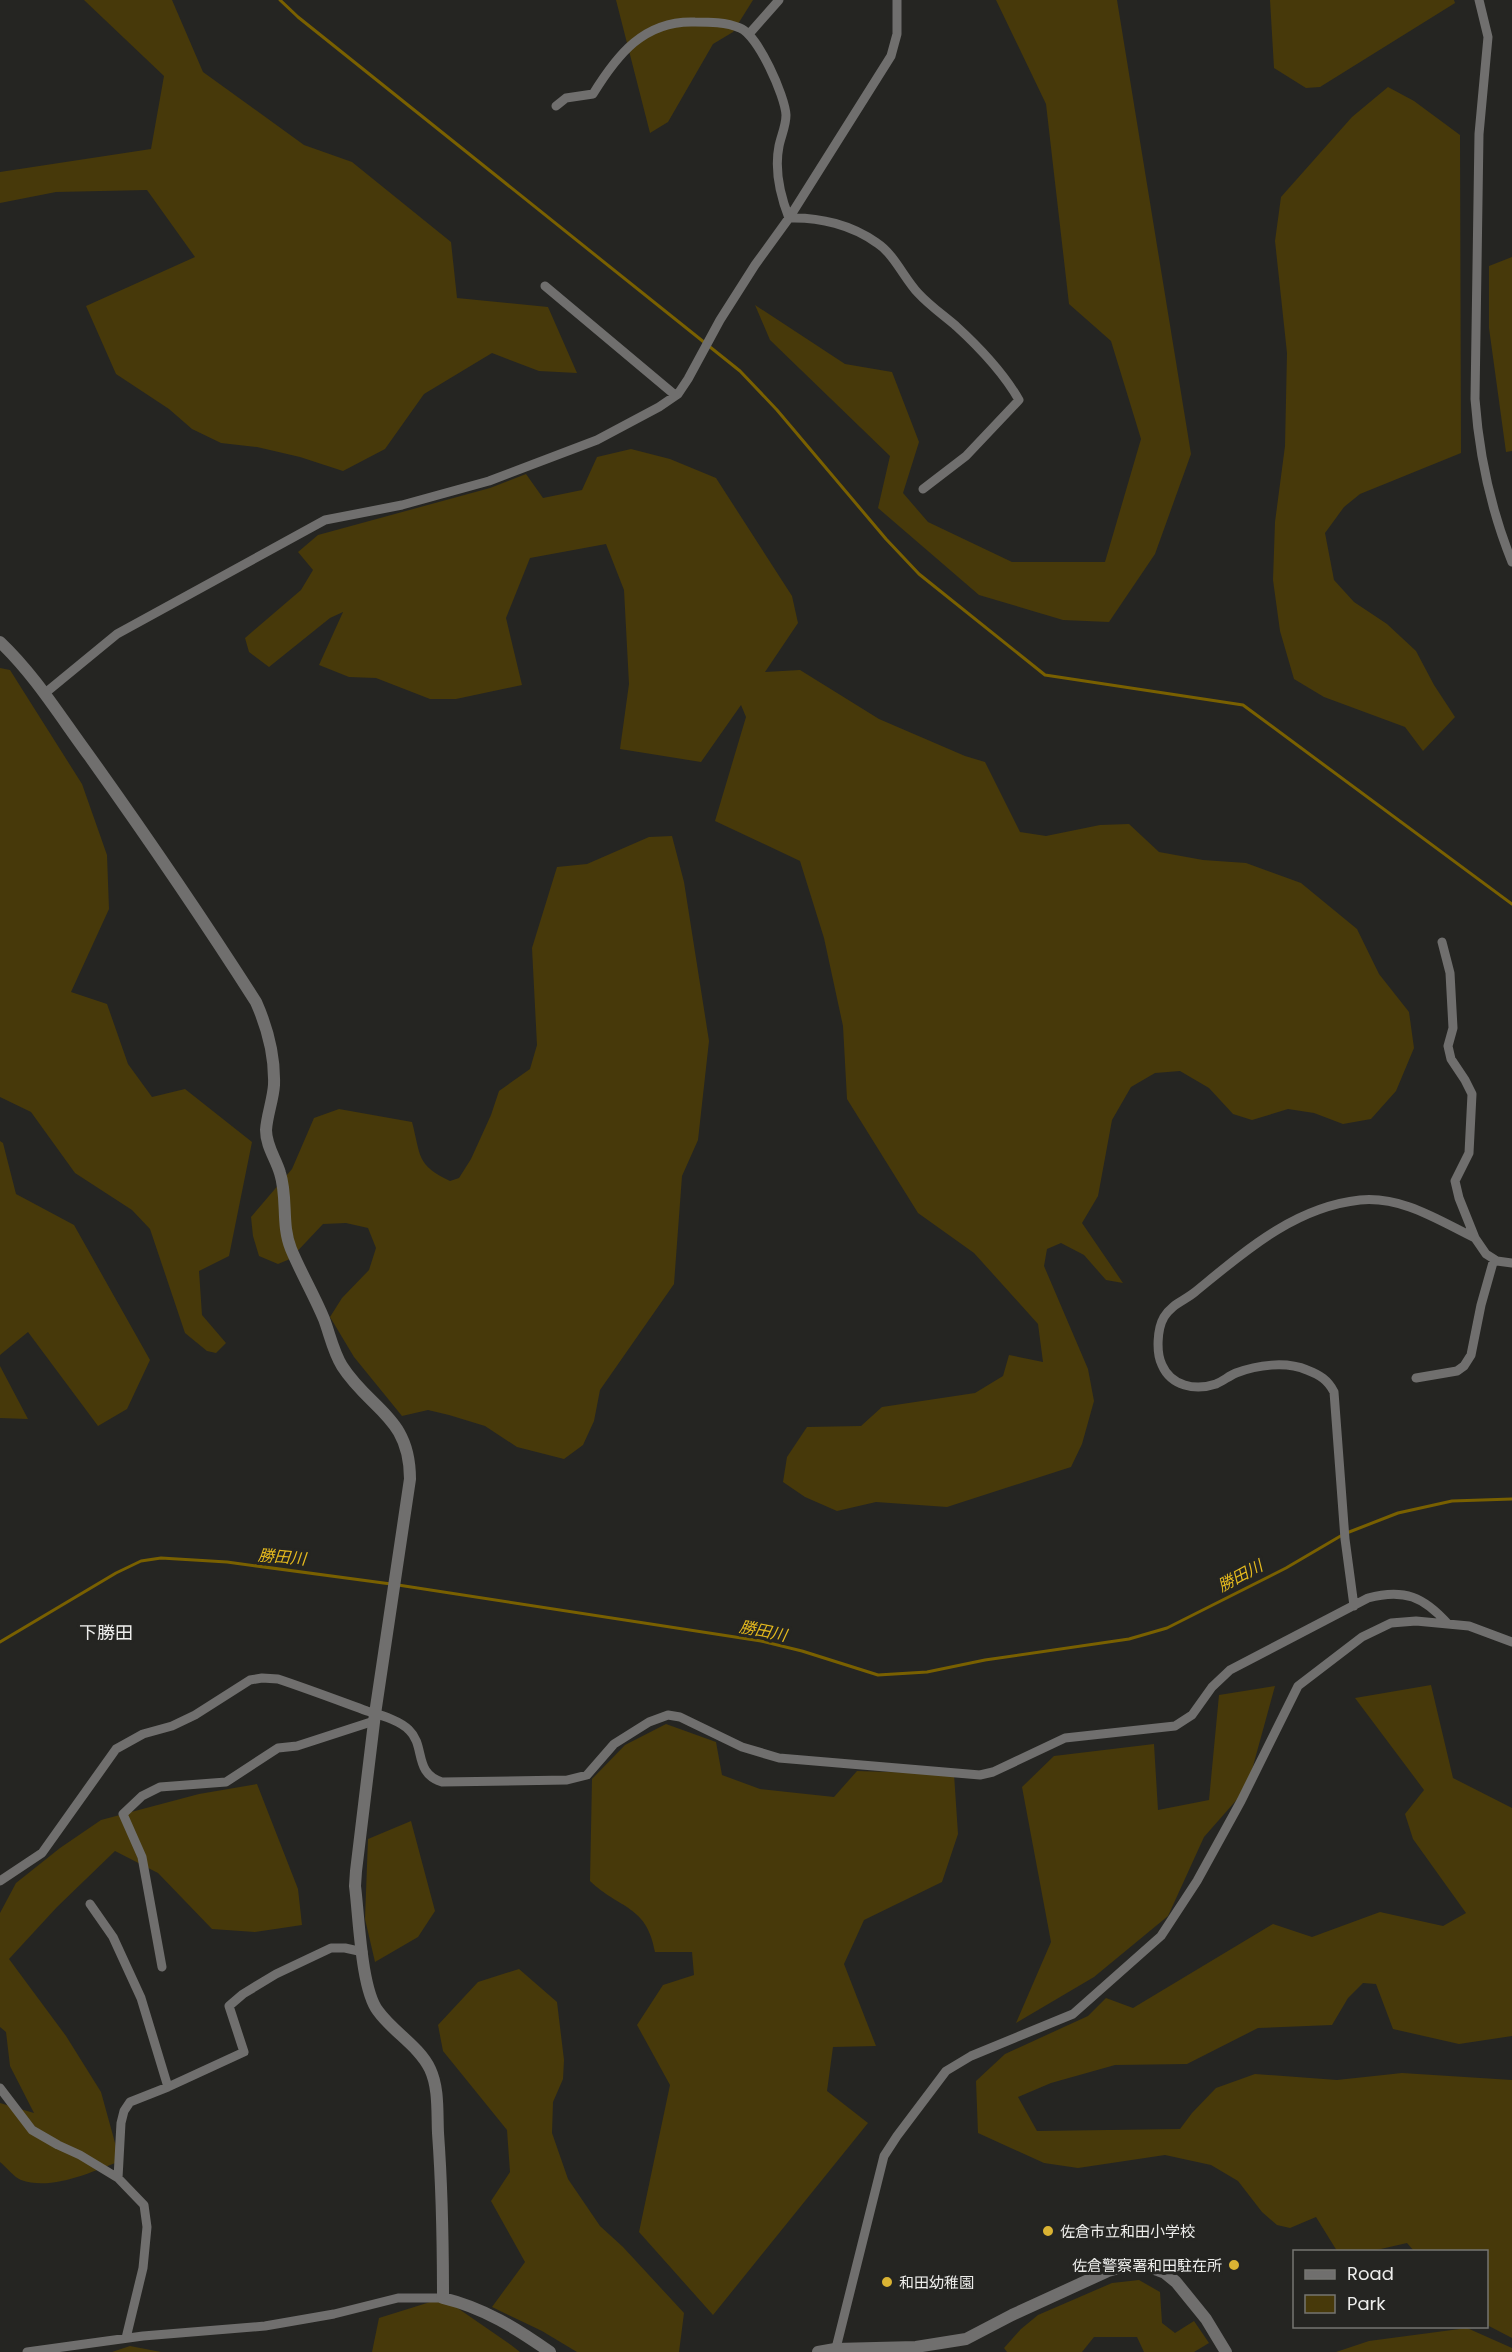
<svg xmlns="http://www.w3.org/2000/svg" width="1512" height="2352" viewBox="0 0 1512 2352" font-family="Poppins,'Noto Sans JP',sans-serif">
	<rect width="100%" height="100%" fill="#252522"/>
	<!-- green -->
	<path fill="#47390a" d="M84,0H172L203,72L304,145L352,162L451,242L457,298L548,307L577,373L539,371L492,353L424,394L385,449L343,471L300,457L257,447L221,443L192,429L169,409L116,374L86,306L195,257L147,190L56,192L0,203V172L151,149L164,76Z
		M616,0H753L733,32L713,44L668,122L650,133Z
		M996,0H1117L1191,454L1155,554L1109,622L1063,620L979,595L878,508L890,456L770,340L755,305L845,364L892,372L919,442L903,493L928,522L1012,562H1105L1141,439L1111,341L1069,304L1046,104Z
		M1270,0H1454L1455,3L1320,87L1306,88L1274,68Z
		M1388,87L1414,101L1460,135L1461,453L1360,494L1344,507L1325,533L1334,580L1354,602L1387,624L1416,651L1434,685L1455,717L1423,751L1405,727L1324,697L1294,679L1280,631L1273,580L1275,522L1285,446L1287,353L1275,241L1281,197L1352,117Z
		M1512,257V451L1506,452L1489,328V266Z
		M631,449L670,459L716,478L792,596L798,623L765,672L800,670L879,719L965,756L985,762L1020,832L1046,836L1100,825L1129,824L1159,852L1203,860L1246,863L1301,883L1357,929L1379,974L1409,1012L1414,1048L1396,1091L1371,1119L1343,1124L1314,1113L1288,1109L1252,1120L1233,1114L1209,1088L1180,1071L1155,1073L1131,1087L1112,1120L1098,1196L1082,1223L1123,1283L1106,1280L1084,1255L1061,1243L1047,1249L1044,1266L1088,1369L1094,1401L1082,1444L1071,1467L947,1507L876,1502L837,1511L805,1497L783,1482L787,1457L807,1427L861,1426L882,1407L975,1393L1003,1376L1009,1355L1043,1362L1038,1324L974,1253L918,1213L847,1099L843,1026L824,938L800,861L715,821L746,717L741,705L701,762L620,749L629,684L624,590L606,544L530,558L506,618L522,685L456,699H430L376,678L349,677L319,665L343,612L330,618L269,667L249,652L245,638L301,590L313,570L298,552L318,535L490,488L526,474L543,498L582,490L597,457Z
		M0,668L10,670L82,784L107,855L109,909L71,992L107,1004L128,1064L152,1097L185,1089L252,1142L229,1256L199,1271L202,1315L226,1343L216,1353L207,1351L185,1333L150,1229L132,1210L75,1173L31,1112L0,1097Z
		M672,836L684,882L709,1041L698,1140L682,1176L674,1284L600,1390L594,1421L583,1445L564,1459L517,1447L485,1426L449,1415L428,1410L402,1416L354,1357L330,1317L342,1298L369,1270L376,1248L368,1228L346,1223L323,1224L290,1259L278,1264L259,1256L253,1236L251,1217L292,1169L314,1118L339,1109L412,1122C421,1156 416,1165 450,1181L459,1178L471,1159L491,1115L499,1091L530,1069L537,1045L532,948L557,867L587,864L649,837Z
		M0,1141L3,1143L16,1194L74,1225L150,1360L127,1409L98,1426L28,1332L0,1355Z
		M0,1366L28,1419L0,1418Z
		M1431,1685L1453,1778L1512,1808V2036L1459,2044L1393,2029L1376,1984L1363,1983L1348,1998L1332,2025L1258,2028L1187,2064L1115,2065L1051,2083L1018,2097L1037,2131L1180,2129L1192,2113L1216,2088L1255,2074L1337,2080L1402,2073L1512,2080V2338L1487,2325L1486,2252L1414,2251L1407,2243L1372,2251H1337L1316,2217L1290,2228L1277,2225L1262,2212L1238,2181L1211,2165L1165,2155L1078,2168L1044,2163L978,2133L976,2081L1005,2054L1088,2016L1106,1998L1133,2008L1273,1924L1312,1937L1380,1912L1443,1926L1466,1913L1413,1839L1405,1814L1424,1790L1355,1698Z
		M1275,1686L1247,1788L1204,1837L1168,1916L1094,1977L1016,2023L1051,1942L1022,1787L1054,1756L1154,1744L1158,1810L1209,1800L1219,1695Z
		M666,1724L716,1742L722,1775L760,1789L834,1797L857,1771L954,1774L958,1834L942,1882L864,1920L844,1964L876,2046L833,2047L827,2091L868,2123L713,2315L639,2232L670,2085L637,2025L663,1985L694,1975L692,1952H655C647,1905 619,1909 590,1881L592,1779L625,1745Z
		M257,1784L298,1889L302,1925L255,1932L212,1929L158,1873L115,1851L57,1907L9,1959L66,2036L101,2092L120,2161C92,2172 51,2191 21,2180C14,2177 6,2167 0,2162V2103L34,2113L10,2066L6,2032L0,2027V1913L16,1883L60,1848L101,1820L199,1794Z
		M411,1821L435,1911L418,1937L375,1962L365,1919L368,1839Z
		M519,1969L557,2002L564,2060L563,2079L553,2102L552,2133L568,2179L600,2226L623,2247L684,2313L679,2352H577L542,2331L492,2307L525,2262L491,2201L510,2172L507,2130L443,2051L438,2025L478,1982Z
		M1139,2280L1160,2292L1162,2323L1175,2333L1194,2321L1209,2343L1194,2352H1144L1137,2337H1094L1082,2352H1007L1004,2348L1021,2329L1038,2315L1112,2283Z
		M443,2298L511,2345L520,2352H372L379,2318Z
		M1467,2328L1512,2348V2352H1336L1369,2341Z
		M130,2346L161,2352H112Z"/>
	<g fill="none" stroke-linecap="round" stroke-linejoin="round">
		<!-- stream -->
		<path stroke="#796000" stroke-width="3" d="M280,0L298,17L740,371L777,410L886,539L919,574L1045,675L1243,705L1512,904
			M398,1585L761,1641L802,1651L878,1675L927,1672L985,1660L1129,1639L1167,1628L1286,1568L1344,1534L1398,1513L1452,1501L1512,1499
			M0,1642L116,1573L141,1561L161,1558L227,1562L391,1584"/>
		<!-- minor -->
		<path stroke="#706f6e" stroke-width="9" d="M1479,0L1488,37L1479,134L1475,399C1479,454 1491,510 1512,562
			M749,34L779,0
			M556,106L566,98L593,94C617,55 644,20 695,22C709,22 726,22 740,28C758,35 785,96 786,115C786,126 781,136 779,146C774,171 780,195 789,218C820,217 852,225 877,243C894,254 904,278 918,293C929,305 943,315 956,326C979,347 1003,372 1019,400L966,456L923,489
			M545,286L675,395
			M44,694L117,634L325,520L402,505L489,481L597,440L659,407L678,394L688,379L720,320L755,265L789,218L891,56L897,34V0
			M1442,942L1450,973L1453,1028L1448,1046L1451,1059L1465,1080L1472,1094L1469,1153L1455,1181L1459,1198L1475,1238L1486,1254L1497,1261L1512,1263
			M1416,1378L1457,1371L1464,1366L1471,1355L1481,1305L1494,1259
			M1354,1606L1345,1539L1334,1392C1328,1380 1320,1375 1307,1370C1286,1361 1257,1365 1236,1373C1229,1376 1223,1381 1216,1384C1195,1391 1171,1386 1162,1365C1156,1353 1157,1329 1164,1317C1172,1304 1184,1301 1195,1292C1244,1252 1294,1207 1360,1200C1402,1196 1438,1220 1475,1238
			M0,1881L42,1853L116,1749L143,1734L172,1726L195,1715L250,1680L262,1678L278,1679C308,1689 337,1700 367,1711C380,1715 399,1720 409,1730C426,1746 413,1773 442,1782L567,1780L587,1775L614,1744L649,1722L668,1715L680,1717L742,1747L779,1758L980,1775L993,1772L1065,1738L1175,1726L1192,1715L1212,1687L1230,1670L1368,1598C1404,1588 1424,1597 1448,1624
			M90,1904L113,1937L141,1998L168,2087
			M162,1967L142,1857L123,1814L142,1796L160,1787L226,1782L278,1748L297,1746L374,1721
			M0,2088L32,2130L58,2145L80,2155L118,2178L144,2205L147,2227L143,2268L126,2338
			M118,2178L121,2123L124,2111L130,2102L168,2087L244,2052L229,2006L243,1994L276,1974L331,1948H345L363,1952
			M27,2352L143,2336L265,2326L334,2314L398,2298H443
			M835,2352L884,2156L897,2136L946,2071L971,2056L1073,2014L1161,1936L1197,1881L1241,1801L1298,1686L1362,1637L1391,1623L1416,1621L1469,1626L1512,1642"/>
		<!-- tertiary -->
		<path stroke="#706f6e" stroke-width="12" d="M0,642C35,675 61,718 90,757C147,837 203,919 256,1002C268,1029 275,1056 274,1085C273,1100 267,1115 266,1130C266,1146 276,1159 280,1173C288,1198 281,1225 291,1249C301,1273 314,1295 324,1319C330,1335 333,1351 342,1366C370,1410 410,1416 410,1479L375,1714L356,1871L355,1886C359,1917 361,1989 378,2011C393,2032 419,2046 430,2069C439,2088 437,2112 438,2133C442,2188 443,2243 443,2298C484,2308 516,2328 550,2352
			M818,2352L835,2349L916,2347L966,2339L1012,2315L1108,2271L1129,2265L1141,2264L1165,2273L1176,2282L1206,2319L1226,2352"/>
	</g>
	<!-- markers -->
	<g fill="#dab333" stroke="#252522" stroke-width="2">
		<circle cx="1048" cy="2231" r="6"/>
		<circle cx="1234" cy="2265" r="6"/>
		<circle cx="887" cy="2282" r="6"/>
	</g>
	<g text-anchor="middle" dominant-baseline="central" stroke-width="6" stroke-linejoin="round" paint-order="stroke">
		<!-- poi labels -->
		<g font-size="15" fill="#ededeb" stroke="#252522" text-anchor="start">
			<text x="1060" y="2231">佐倉市立和田小学校</text>
			<text x="1222" y="2265" text-anchor="end">佐倉警察署和田駐在所</text>
			<text x="899" y="2282">和田幼稚園</text>
		</g>
		<!-- water labels -->
		<g font-size="16" font-style="italic" fill="#e4b91e" stroke="#252522">
			<text transform="translate(282 1557) rotate(5)">勝田川</text>
			<text transform="translate(1240 1576) rotate(-28)">勝田川</text>
			<text transform="translate(763 1631) rotate(11)">勝田川</text>
		</g>
		<!-- quarter labels -->
		<g font-size="18" fill="#ededeb" stroke="#252522">
			<text x="106" y="1632">下勝田</text>
		</g>
	</g>
	<!-- legend -->
	<rect x="1293" y="2250" width="195" height="78" fill="#252522" stroke="#757572" stroke-width="1.5"/>
	<rect x="1305" y="2270" width="30" height="9" fill="#706f6e" stroke="#757572" stroke-width="1.5"/>
	<text x="1347" y="2280" font-size="18" fill="#ededeb">Road</text>
	<rect x="1305" y="2295" width="30" height="18" fill="#47390a" stroke="#757572" stroke-width="1.5"/>
	<text x="1347" y="2310" font-size="18" fill="#ededeb">Park</text>
</svg>
